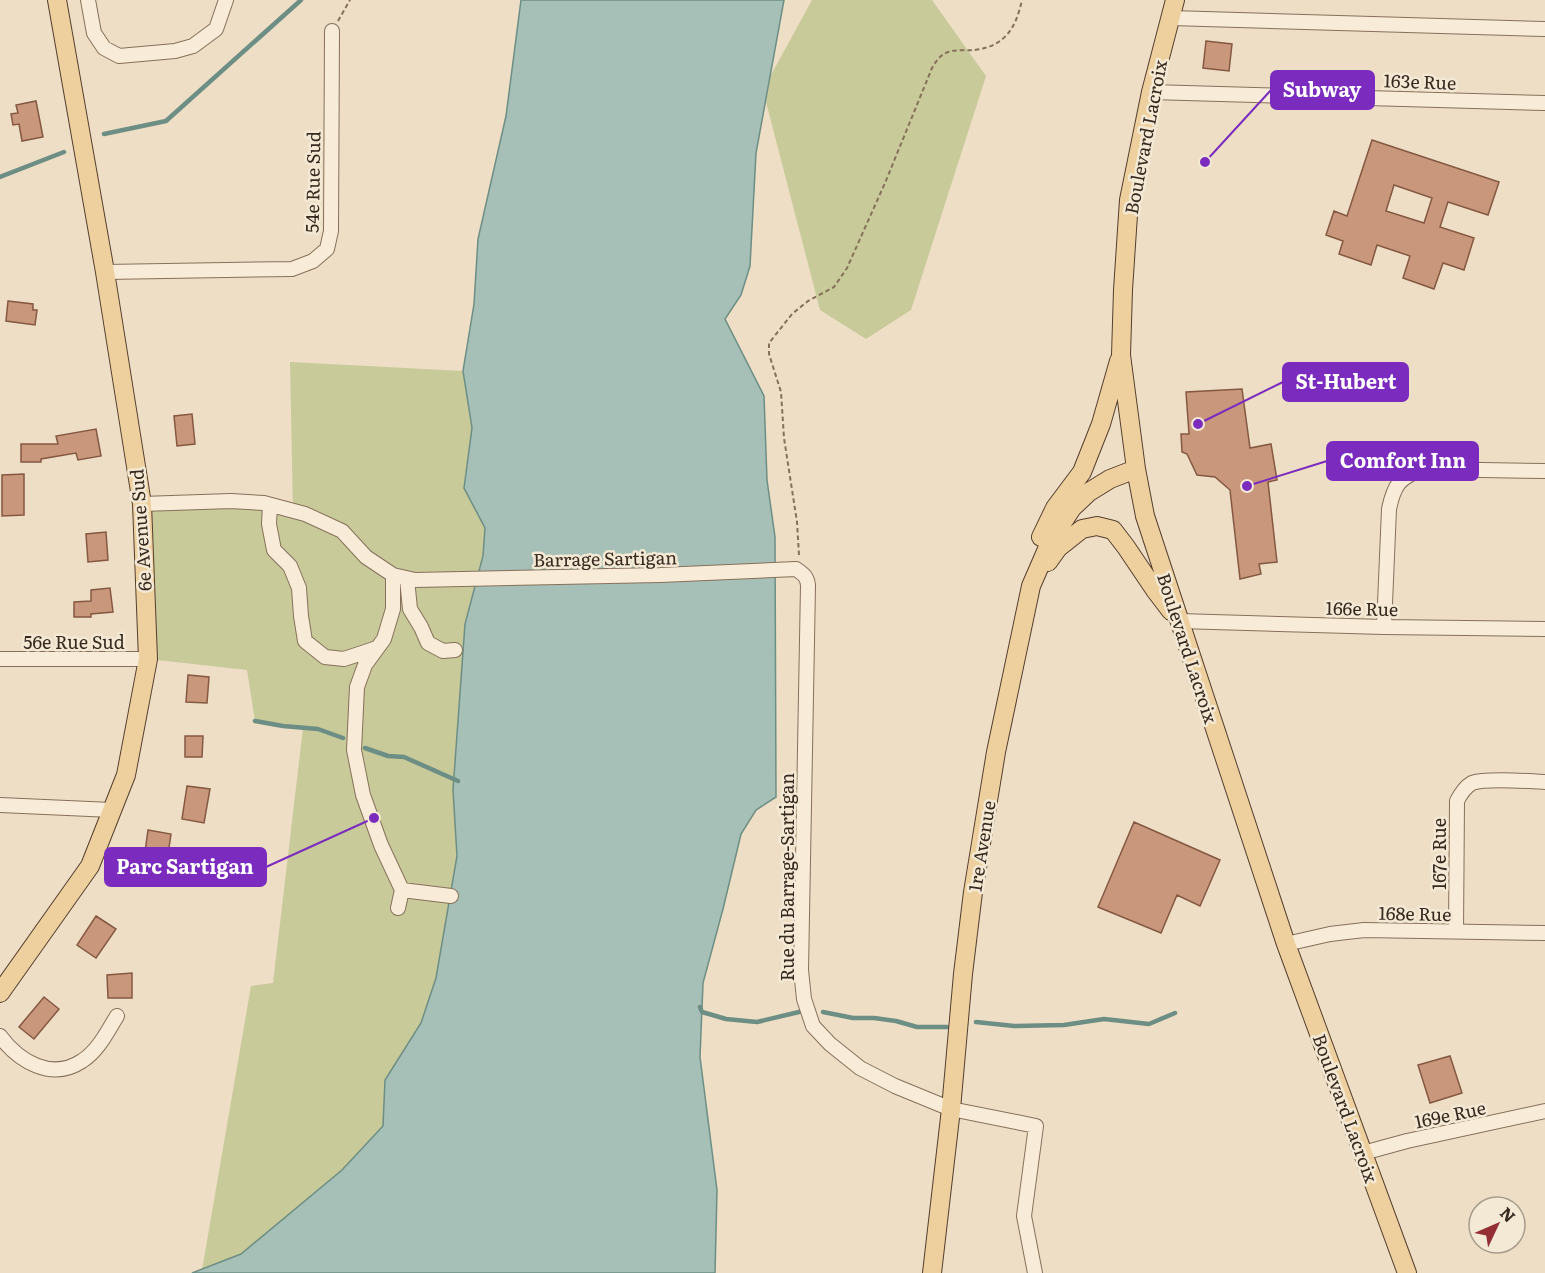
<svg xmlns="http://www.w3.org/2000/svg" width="1545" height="1273" viewBox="0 0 1545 1273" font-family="Literata,serif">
	<rect width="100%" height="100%" fill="#eddec5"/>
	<!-- green -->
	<path fill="#c8ca99" d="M812,0H932L986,76L911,310L866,339L820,310L766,102L771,75Z
		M290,362L463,371L472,428L464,488L485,528L483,556L477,581L457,856L436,978L421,1023L385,1080L383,1126L342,1170L241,1254L202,1270L251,986L273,983L303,728L255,721L247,670L148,659L142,504L231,501L293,511Z"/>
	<!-- water -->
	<path fill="#a6c0b7" stroke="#6d8e84" stroke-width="1.5" d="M521,0H784L756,153L750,266L741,295L725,319L764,396L767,480L775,537L776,797L756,810L741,834L723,909L703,983L700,1057L717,1190L715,1273H192L241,1254L342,1170L383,1126L385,1080L421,1023L436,978L457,856L453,790L465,624L483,556L485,528L464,488L472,428L463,371L474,304L478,239L506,116Z"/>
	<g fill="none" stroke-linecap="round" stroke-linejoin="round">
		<!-- stream -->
		<path stroke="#6d8e84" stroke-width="4.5" d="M104,134L166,121L301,0
			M0,177L64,152
			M255,721L283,726L318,729L343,738
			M365,748L388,756L404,757L458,781
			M700,1007L702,1012L726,1019L757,1022L799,1012
			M823,1012L853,1018H874L896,1021L917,1027H947
			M976,1022L1014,1026L1064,1025L1104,1019L1149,1024L1175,1013"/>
	</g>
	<!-- building -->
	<path fill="#c9977c" stroke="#855842" stroke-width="1.5" fill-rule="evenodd" d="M1206,41L1232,44L1229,71L1203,68Z
		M36,101L43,137L22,141L19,124L13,125L11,114L18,113L16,105Z
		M1372,140L1499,182L1488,215L1448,202L1440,227L1474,238L1464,270L1443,263L1434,289L1403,278L1410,256L1377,245L1371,265L1339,254L1343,241L1326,235L1334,211L1347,216ZM1394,185L1432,198L1424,223L1386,211Z
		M8,301L33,304V310H37L35,325L6,321Z
		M1242,389L1250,448L1271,444L1277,480L1268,482L1277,562L1259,564L1261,574L1240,579L1230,490L1215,477L1197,475L1187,454L1182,452L1181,434H1189L1186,392Z
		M192,414L195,444L177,446L174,416Z
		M96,429L101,456L78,460L76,453L41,459V462H21V444H58L56,436Z
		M24,474V515L2,516V475Z
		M106,532L108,560L88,562L86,534Z
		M110,588L113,612L91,614V617H74V602L91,601V590Z
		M188,675L209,677L207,703L186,702Z
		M185,736H203L202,757H185Z
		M187,786L210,789L204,823L182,819Z
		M1134,822L1220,860L1200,906L1177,895L1161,933L1098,907Z
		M148,830L171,834L168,854H164L162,863L144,859Z
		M96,916L116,929L96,958L77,945Z
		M132,973V998H108L107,975Z
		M44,997L59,1009L34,1039L19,1027Z
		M1450,1056L1462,1093L1430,1103L1418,1065Z"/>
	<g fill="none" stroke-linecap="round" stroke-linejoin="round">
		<!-- minor casing -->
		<g stroke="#87705b" stroke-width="16">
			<path id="minor" d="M88,0L94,33L104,48L119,56L175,51L193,46L216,29L226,0
				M1171,18L1545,29
				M1151,92L1545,103
				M105,272L292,269L313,261L327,249L331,231L332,31
				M142,504L231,501L264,503L305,514L342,531L366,557L393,575L415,580L660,575L796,569C803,574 807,576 808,585L801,970L804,999L813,1026L830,1044L860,1068L895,1086L951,1109L1036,1126L1024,1216L1035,1273
				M270,505L269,524L274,550L290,566L299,588L301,616L305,641L325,657L344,659L377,648
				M393,575V609L384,639L365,665L357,687L354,750L363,795L381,845L402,890L398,908
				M407,579L410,609L421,627L428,643L443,651L455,650
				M1179,621L1384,627L1545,629
				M1384,627L1389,509C1394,485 1399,478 1422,469L1545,471
				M0,659H148
				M0,805L112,810
				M402,890L451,896
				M1456,931L1457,801C1460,795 1465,787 1472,783C1485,778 1529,781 1545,782
				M1286,944L1330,934L1364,930L1545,933
				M0,1036C19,1062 52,1081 82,1061C98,1051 107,1032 117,1016
				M1363,1153L1407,1141L1545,1111"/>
		</g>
		<!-- major casing -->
		<g stroke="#553e2f" stroke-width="20">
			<path id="major" d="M1175,0L1151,92L1129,200L1123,290L1121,355L1136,469L1145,516L1286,944L1407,1273
				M1041,537L1055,508L1082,472L1101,424L1119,361
				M1048,562L1058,548L1082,529L1097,526L1113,530L1126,547L1155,590L1171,611
				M0,993L90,866L126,775L148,659L142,504L105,272L57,0
				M932,1273L951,1109L963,974L973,892L996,752L1031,586L1051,540L1072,508L1089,492L1110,479L1136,469"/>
		</g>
		<!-- path -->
		<path stroke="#87705b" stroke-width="2" stroke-dasharray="4.5 3" stroke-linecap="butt" d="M338,21L350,0
			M799,555L797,522L784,438L781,392L769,354V343L792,314L808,301L834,287L847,268L885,183L932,68C936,61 940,55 948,52C956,49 967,51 975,50C1006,46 1016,27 1022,0"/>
		<!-- minor -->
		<use href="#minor" stroke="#f8ecd8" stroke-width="14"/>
		<!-- major -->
		<use href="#major" stroke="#eed09e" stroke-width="18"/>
	</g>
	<g text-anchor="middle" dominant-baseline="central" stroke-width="5" stroke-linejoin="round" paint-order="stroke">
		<!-- street labels -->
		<g font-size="18" fill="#37291f" stroke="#f4e9d4">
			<text transform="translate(1420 81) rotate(2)">163e Rue</text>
			<text transform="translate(1145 137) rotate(-79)">Boulevard Lacroix</text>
			<text transform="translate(312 182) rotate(-89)">54e Rue Sud</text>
			<text transform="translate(140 530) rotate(-94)">6e Avenue Sud</text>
			<text transform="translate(605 558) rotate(-1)">Barrage Sartigan</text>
			<text transform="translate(1362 608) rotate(1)">166e Rue</text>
			<text x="74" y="641">56e Rue Sud</text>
			<text transform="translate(1188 648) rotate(72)">Boulevard Lacroix</text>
			<text transform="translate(981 846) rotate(-81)">1re Avenue</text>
			<text transform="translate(1438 854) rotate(-90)">167e Rue</text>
			<text transform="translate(786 877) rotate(-90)">Rue du Barrage-Sartigan</text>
			<text transform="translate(1415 913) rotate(1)">168e Rue</text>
			<text transform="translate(1346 1108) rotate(70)">Boulevard Lacroix</text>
			<text transform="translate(1450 1114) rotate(-12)">169e Rue</text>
		</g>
	</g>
	<!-- callouts -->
	<path fill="none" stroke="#7b2cbf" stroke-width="2" d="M1205 162L1271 90M1198 424L1283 382M1247 486L1327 461M374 818L266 867"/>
	<g fill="#7b2cbf" stroke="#f4e9d4" stroke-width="2">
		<circle cx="1205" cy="162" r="6"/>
		<circle cx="1198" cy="424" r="6"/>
		<circle cx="1247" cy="486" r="6"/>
		<circle cx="374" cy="818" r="6"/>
	</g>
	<g fill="#7b2cbf" stroke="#7b2cbf" stroke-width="2">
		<rect x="1271" y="71" width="103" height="38" rx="6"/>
		<rect x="1283" y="363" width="125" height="38" rx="6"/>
		<rect x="1327" y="442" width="151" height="38" rx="6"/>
		<rect x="105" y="848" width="161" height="38" rx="6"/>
	</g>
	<g font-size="20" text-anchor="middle" font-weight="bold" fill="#fff">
		<text x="1322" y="97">Subway</text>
		<text x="1346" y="389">St-Hubert</text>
		<text x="1403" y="468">Comfort Inn</text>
		<text x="185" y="874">Parc Sartigan</text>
	</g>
	<!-- north arrow -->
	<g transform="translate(1497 1225) rotate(46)"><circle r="28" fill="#f4e9d4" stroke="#a89c8c" stroke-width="1.5"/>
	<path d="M0-4.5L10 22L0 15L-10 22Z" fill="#932e35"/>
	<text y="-9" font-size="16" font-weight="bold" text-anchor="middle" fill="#37291f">N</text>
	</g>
</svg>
